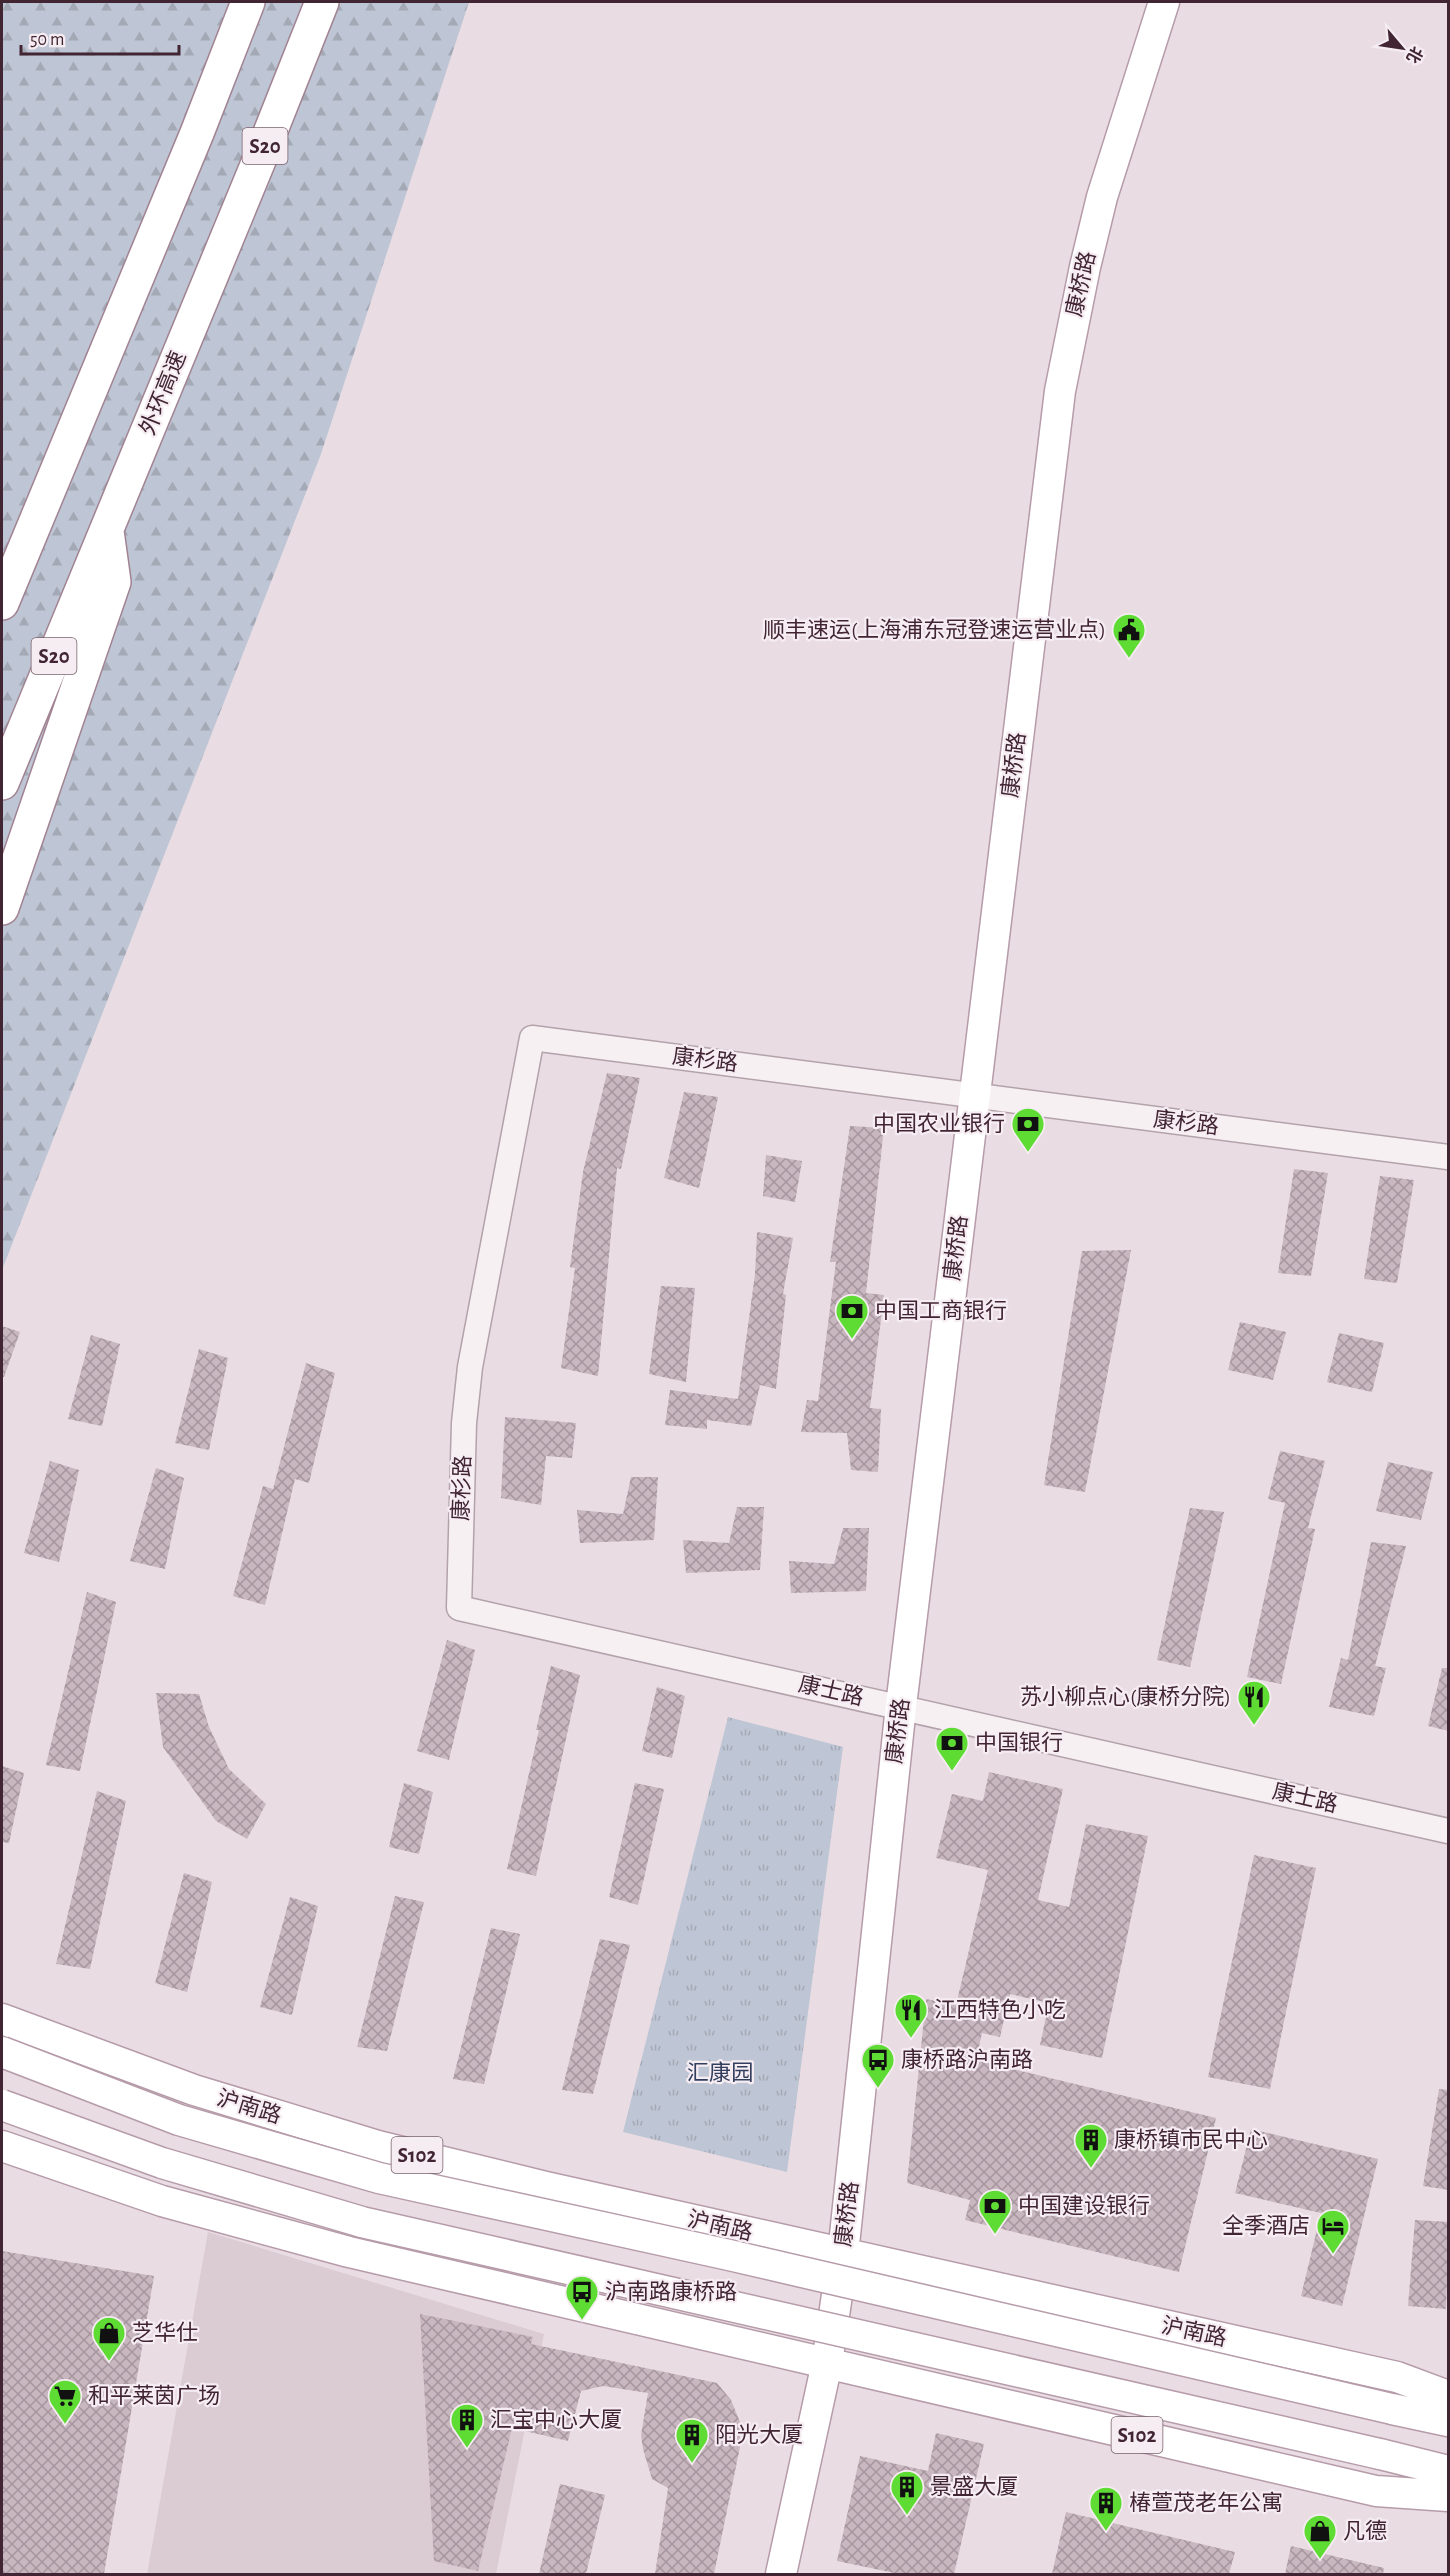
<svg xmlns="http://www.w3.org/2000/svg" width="1450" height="2576" viewBox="0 0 1450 2576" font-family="'Alegreya Sans','Noto Sans SC',sans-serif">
	<defs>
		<pattern id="forest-firs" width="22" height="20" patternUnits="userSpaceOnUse" patternTransform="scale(1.5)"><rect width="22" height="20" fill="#bec5d4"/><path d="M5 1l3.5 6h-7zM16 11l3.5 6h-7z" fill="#a4a9b6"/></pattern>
		<pattern id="park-tufts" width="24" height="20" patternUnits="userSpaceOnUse" patternTransform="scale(1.5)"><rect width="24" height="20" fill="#bec5d4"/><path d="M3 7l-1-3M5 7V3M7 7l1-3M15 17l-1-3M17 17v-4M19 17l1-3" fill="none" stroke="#a4a9b6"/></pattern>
		<pattern id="building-cross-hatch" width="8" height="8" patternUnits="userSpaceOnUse" patternTransform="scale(1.5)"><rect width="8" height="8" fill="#c9b7c0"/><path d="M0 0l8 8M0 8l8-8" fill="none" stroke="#a5959d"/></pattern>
	</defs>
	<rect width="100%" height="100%" fill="#e9dde3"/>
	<!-- built -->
	<path fill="#dbcbd2" d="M208,2232L544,2334L496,2574H147Z"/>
	<!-- forest -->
	<path fill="url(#forest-firs)" d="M2,2H469L321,454L2,1270Z"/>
	<!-- park -->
	<path fill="url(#park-tufts)" d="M728,1717L843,1747L787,2172L623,2132Z"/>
	<!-- building -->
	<path fill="url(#building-cross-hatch)" d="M607,1073L640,1078L621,1169L617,1168L598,1376L561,1368L575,1268L570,1267L583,1172Z
		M684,1092L718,1097L699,1188L664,1178Z
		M850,1126L884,1128L866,1293L884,1295L870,1408L881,1409L878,1472L851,1470L847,1433L801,1432L807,1400L818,1401L836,1262H830Z
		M766,1155L802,1161L795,1202L763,1196Z
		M1294,1169L1328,1173L1311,1276L1278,1273Z
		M1380,1176L1414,1180L1397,1283L1364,1279Z
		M757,1232L793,1238L783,1294L786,1295L776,1389L760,1385L751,1426L707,1420V1429L665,1425L670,1390L738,1399L755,1274Z
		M1131,1250L1085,1492L1044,1485L1082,1251Z
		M661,1286L695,1288L686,1382L649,1374Z
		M1240,1322L1286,1332L1273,1380L1228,1370Z
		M2,1326L20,1332L4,1377H2Z
		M1339,1333L1384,1343L1372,1392L1327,1382Z
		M91,1335L120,1344L102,1426L68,1419Z
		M199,1349L228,1358L209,1450L175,1443Z
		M306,1363L335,1373L309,1483L295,1479L265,1605L233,1596L263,1486L273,1489Z
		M505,1417L576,1423L572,1458L546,1456L541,1505L501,1498Z
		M1280,1451L1325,1461L1308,1528L1315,1529L1281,1684L1247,1677L1285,1503L1268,1499Z
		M50,1461L79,1470L59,1562L24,1553Z
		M1388,1462L1433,1472L1421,1520L1376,1511Z
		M156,1468L184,1478L165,1569L130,1561Z
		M631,1477H658L654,1540L580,1543L577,1510L623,1514Z
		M737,1507H764L760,1570L686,1573L683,1540L729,1543Z
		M1190,1508L1224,1512L1190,1667L1157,1660Z
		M843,1528H869L866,1591L791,1593L789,1561L834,1564Z
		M1371,1542L1406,1546L1375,1666L1386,1668L1374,1716L1329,1707L1341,1658L1348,1660Z
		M87,1592L116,1602L80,1771L46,1765Z
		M447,1640L475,1650L449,1760L417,1751Z
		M551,1666L580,1675L536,1876L507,1869L539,1730H536Z
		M1442,1668H1449V1731L1428,1726Z
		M657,1687L685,1696L672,1758L642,1751Z
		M156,1693L199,1694L209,1727L229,1769L266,1804L247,1839L216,1821L163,1747Z
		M2,1766L24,1773L9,1843L2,1842Z
		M989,1772L1063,1789L1038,1900L1069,1907L1086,1824L1148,1836L1102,2058L1040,2045L1049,2003L1010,1994L1000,2037L982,2033L976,2060L1216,2118L1179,2272L965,2220L970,2200L907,2183L926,1999L956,2005L988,1870L936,1858L952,1794L983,1801Z
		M404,1783L433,1792L419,1854L389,1847Z
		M635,1783L664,1789L638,1905L609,1897Z
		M97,1791L126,1801L90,1969L56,1964Z
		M1254,1855L1316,1868L1270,2089L1208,2077Z
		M184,1873L212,1882L187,1992L155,1983Z
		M395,1896L424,1902L387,2051L357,2047Z
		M290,1897L318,1906L292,2015L260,2007Z
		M491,1928L520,1934L484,2084L453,2079Z
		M600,1939L630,1945L593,2094L562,2090Z
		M1439,2089L1449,2090V2190L1423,2186Z
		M1251,2129L1378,2159L1342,2306L1301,2296L1321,2213L1235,2193Z
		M1415,2220L1449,2222L1446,2309L1408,2306Z
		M2,2251L154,2276L104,2574H2Z
		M420,2314L533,2337L531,2344L717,2383L731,2400L740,2422V2447L714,2574H655L668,2488L652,2479L643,2449L641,2435L648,2393L603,2386L581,2391L568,2441L512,2428L478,2571L434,2561Z
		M936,2433L984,2444L954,2574H899L837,2561L860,2456L928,2471Z
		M560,2484L605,2495L586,2574H539Z
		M1066,2512L1235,2552L1229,2574H1052Z
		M1291,2546L1384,2568L1383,2574H1285Z"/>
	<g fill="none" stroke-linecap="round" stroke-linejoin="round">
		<!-- minor casing -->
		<g stroke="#b3a2aa" stroke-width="27">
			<path id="minor" d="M1448,1157L532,1038L470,1367L464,1423L459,1608L1448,1831"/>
		</g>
		<!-- major casing -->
		<g stroke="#b69ba9" stroke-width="33">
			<path id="major" d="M2,2019L194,2090L378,2146L546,2187L1397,2377L1448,2396
				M2,2146L162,2201L349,2252L1376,2491L1448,2496
				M1392,2409L1448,2421
				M1380,2454L1448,2471
				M781,2574L827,2363L843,2254L901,1706L1060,391L1085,267L1102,197L1164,2"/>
		</g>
		<!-- highway casing -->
		<g stroke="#a18392" stroke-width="36">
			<path id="highway" d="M2,603L197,133L248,2
				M2,783L260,158L322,2
				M2,908L114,582L107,531"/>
		</g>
		<!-- minor -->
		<use href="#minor" stroke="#f7f0f3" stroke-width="24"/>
		<!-- major -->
		<use href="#major" stroke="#fff" stroke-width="30"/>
		<!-- highway -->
		<use href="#highway" stroke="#fff" stroke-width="33"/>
		<!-- major-bridge casing -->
		<g stroke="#b69ba9" stroke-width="33" stroke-linecap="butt">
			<path id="major-bridge" d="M2,2052L179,2120L379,2178L729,2255L1392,2409
				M2,2105L162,2163L362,2222L1380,2454"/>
		</g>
		<!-- major-bridge -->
		<use href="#major-bridge" stroke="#fff" stroke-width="30"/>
	</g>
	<!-- icons -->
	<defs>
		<g id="civic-pin" transform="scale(1.725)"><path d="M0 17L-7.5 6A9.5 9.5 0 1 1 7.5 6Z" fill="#5fdc34" stroke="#f6edf2"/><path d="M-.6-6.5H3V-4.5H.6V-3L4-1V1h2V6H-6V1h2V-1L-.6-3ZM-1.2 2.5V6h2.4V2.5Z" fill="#111"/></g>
		<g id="bank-pin" transform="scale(1.725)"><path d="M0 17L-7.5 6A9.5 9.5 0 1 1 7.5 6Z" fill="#5fdc34" stroke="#f6edf2"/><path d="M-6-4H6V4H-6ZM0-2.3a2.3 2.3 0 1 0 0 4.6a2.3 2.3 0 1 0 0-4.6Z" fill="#111"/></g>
		<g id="restaurant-pin" transform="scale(1.725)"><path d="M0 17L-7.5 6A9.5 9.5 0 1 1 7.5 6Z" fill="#5fdc34" stroke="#f6edf2"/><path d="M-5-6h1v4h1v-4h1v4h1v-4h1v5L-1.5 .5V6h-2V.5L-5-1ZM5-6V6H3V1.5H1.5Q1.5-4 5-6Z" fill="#111"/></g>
		<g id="bus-pin" transform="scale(1.725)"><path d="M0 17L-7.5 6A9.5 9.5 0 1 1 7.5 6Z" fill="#5fdc34" stroke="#f6edf2"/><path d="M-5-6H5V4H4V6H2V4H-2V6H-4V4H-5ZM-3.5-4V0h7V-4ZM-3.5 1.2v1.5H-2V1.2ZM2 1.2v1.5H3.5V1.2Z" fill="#111"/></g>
		<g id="building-pin" transform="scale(1.725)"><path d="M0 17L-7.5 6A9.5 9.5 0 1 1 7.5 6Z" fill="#5fdc34" stroke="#f6edf2"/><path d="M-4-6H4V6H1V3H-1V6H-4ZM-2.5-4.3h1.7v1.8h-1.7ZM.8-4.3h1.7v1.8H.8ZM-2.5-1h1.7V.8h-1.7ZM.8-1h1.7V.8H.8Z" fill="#111"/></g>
		<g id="hotel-pin" transform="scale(1.725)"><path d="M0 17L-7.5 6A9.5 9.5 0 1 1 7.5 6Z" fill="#5fdc34" stroke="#f6edf2"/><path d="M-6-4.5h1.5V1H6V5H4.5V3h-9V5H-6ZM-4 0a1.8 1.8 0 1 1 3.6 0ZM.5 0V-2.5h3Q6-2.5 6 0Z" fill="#111"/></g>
		<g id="shop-pin" transform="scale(1.725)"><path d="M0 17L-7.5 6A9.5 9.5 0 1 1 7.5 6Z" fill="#5fdc34" stroke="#f6edf2"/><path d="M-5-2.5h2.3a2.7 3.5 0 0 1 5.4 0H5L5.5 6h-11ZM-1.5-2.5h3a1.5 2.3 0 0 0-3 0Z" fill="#111"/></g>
		<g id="supermarket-pin" transform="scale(1.725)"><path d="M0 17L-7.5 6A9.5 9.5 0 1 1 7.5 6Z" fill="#5fdc34" stroke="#f6edf2"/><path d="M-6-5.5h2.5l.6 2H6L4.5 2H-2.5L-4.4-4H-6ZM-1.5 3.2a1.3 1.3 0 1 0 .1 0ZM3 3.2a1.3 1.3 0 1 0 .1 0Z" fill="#111"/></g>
	</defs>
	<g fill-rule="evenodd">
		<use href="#civic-pin" x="1129" y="630"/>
		<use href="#bank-pin" x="1028" y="1124"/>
		<use href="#bank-pin" x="852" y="1311"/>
		<use href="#restaurant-pin" x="1254" y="1697"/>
		<use href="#bank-pin" x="952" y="1743"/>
		<use href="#restaurant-pin" x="911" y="2010"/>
		<use href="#bus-pin" x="878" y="2060"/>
		<use href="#building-pin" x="1091" y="2140"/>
		<use href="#bank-pin" x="995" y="2206"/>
		<use href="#hotel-pin" x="1333" y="2226"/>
		<use href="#bus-pin" x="582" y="2292"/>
		<use href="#shop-pin" x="109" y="2333"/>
		<use href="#supermarket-pin" x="65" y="2396"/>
		<use href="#building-pin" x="467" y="2420"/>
		<use href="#building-pin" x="692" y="2435"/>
		<use href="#building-pin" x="907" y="2487"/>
		<use href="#building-pin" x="1106" y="2503"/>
		<use href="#shop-pin" x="1320" y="2531"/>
	</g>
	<g text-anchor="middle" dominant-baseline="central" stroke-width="4.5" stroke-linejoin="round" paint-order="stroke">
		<!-- shield labels -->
		<g fill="#f6edf2" stroke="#77616c" stroke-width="1.5">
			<rect x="242.5" y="128" width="45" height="36" rx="4.5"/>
			<rect x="31.5" y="638" width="45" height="36" rx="4.5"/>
			<rect x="391.5" y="2137" width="51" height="36" rx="4.5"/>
			<rect x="1111.5" y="2417" width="51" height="36" rx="4.5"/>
		</g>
		<g font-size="21" font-weight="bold" fill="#412532">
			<text x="265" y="146">S20</text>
			<text x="54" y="656">S20</text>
			<text x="417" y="2155">S102</text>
			<text x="1137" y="2435">S102</text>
		</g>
		<!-- street labels -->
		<g font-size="22" fill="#412532" stroke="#f6edf2">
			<text transform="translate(1081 284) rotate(-77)">康桥路</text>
			<text transform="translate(163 393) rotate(-68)">外环高速</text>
			<text transform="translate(1014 765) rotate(-83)">康桥路</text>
			<text transform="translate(705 1060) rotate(7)">康杉路</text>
			<text transform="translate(1186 1123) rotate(7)">康杉路</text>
			<text transform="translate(956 1248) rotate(-83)">康桥路</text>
			<text transform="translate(462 1488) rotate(-88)">康杉路</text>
			<text transform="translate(831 1691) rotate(13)">康士路</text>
			<text transform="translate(898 1731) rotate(-83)">康桥路</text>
			<text transform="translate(1305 1798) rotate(13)">康士路</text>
			<text transform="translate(249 2107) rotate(17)">沪南路</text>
			<text transform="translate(847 2214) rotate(-83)">康桥路</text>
			<text transform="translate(720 2226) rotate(13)">沪南路</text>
			<text transform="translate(1194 2332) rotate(12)">沪南路</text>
		</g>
		<!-- poi labels -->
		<g font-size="22" fill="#412532" stroke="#f6edf2" text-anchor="start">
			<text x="1106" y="630" text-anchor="end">顺丰速运(上海浦东冠登速运营业点)</text>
			<text x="1005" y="1124" text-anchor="end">中国农业银行</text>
			<text x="875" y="1311">中国工商银行</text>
			<text x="1231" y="1697" text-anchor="end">苏小柳点心(康桥分院)</text>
			<text x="975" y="1743">中国银行</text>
			<text x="934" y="2010">江西特色小吃</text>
			<text x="901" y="2060">康桥路沪南路</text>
			<text x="1114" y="2140">康桥镇市民中心</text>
			<text x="1018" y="2206">中国建设银行</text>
			<text x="1310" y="2226" text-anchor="end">全季酒店</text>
			<text x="605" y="2292">沪南路康桥路</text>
			<text x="132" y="2333">芝华仕</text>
			<text x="88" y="2396">和平莱茵广场</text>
			<text x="490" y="2420">汇宝中心大厦</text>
			<text x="715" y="2435">阳光大厦</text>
			<text x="930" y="2487">景盛大厦</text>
			<text x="1129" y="2503">椿萱茂老年公寓</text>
			<text x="1343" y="2531">凡德</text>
		</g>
		<!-- park labels -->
		<g font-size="22" fill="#313e5e" stroke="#f6edf2">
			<text x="720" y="2073">汇康园</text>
		</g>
	</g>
	<!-- border -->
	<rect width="1450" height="2576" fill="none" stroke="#412532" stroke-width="6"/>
	<!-- north arrow -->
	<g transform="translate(1402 48) rotate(119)" stroke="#f6edf2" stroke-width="4.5" paint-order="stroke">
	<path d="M0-4.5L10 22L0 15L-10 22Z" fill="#412532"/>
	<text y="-9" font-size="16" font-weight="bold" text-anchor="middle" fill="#412532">北</text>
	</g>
	<!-- scale -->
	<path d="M21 45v9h158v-9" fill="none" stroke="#412532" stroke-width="3"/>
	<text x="30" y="45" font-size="18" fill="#412532" stroke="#f6edf2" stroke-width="4.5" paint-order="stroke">50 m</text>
</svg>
